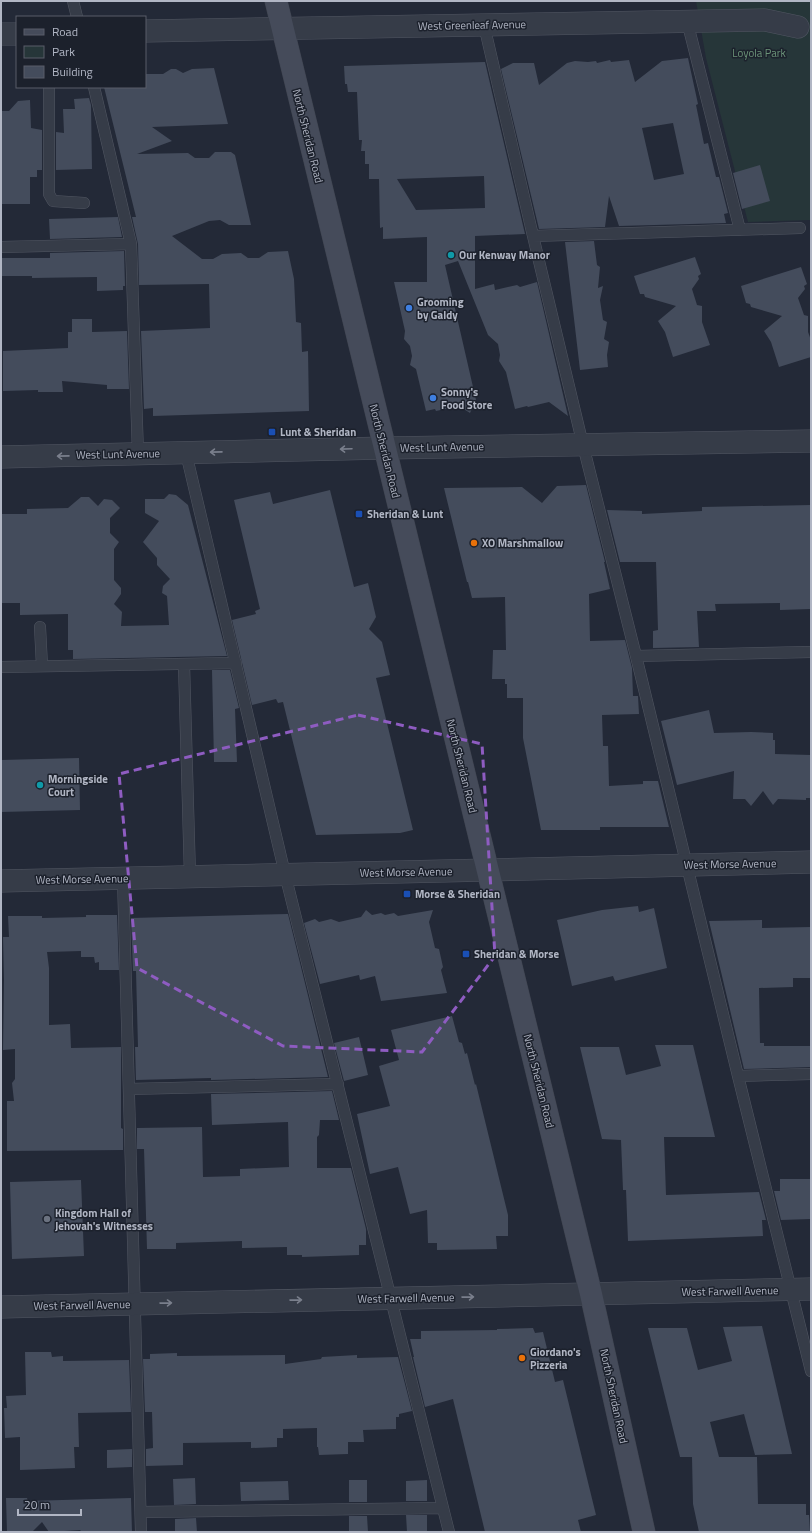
<svg xmlns="http://www.w3.org/2000/svg" width="812" height="1533" viewBox="0 0 812 1533" font-family="'Titillium Web',sans-serif">
	<rect width="100%" height="100%" fill="#232937"/>
	<!-- park -->
	<path fill="#263639" d="M696,1H811V220L748,222L706,58Z"/>
	<!-- building -->
	<path fill="#444c5c" fill-rule="evenodd" d="M688,58L698,104L696,105L704,144L708,143L716,177H719L728,213L724,214L726,223L619,226L609,196L605,227L539,229L501,69L513,63H534L539,85L567,63L575,61L588,62L596,61L597,63L610,60L611,62L629,60L635,82L662,61ZM673,123L684,174L654,180L642,128Z
		M485,62L525,234L475,236V289L494,284L495,290L517,285L520,287L537,282L568,416L549,402L528,407L527,406L515,409L506,372L499,361L500,355L498,344L488,335L458,261L445,265L476,400L470,413L459,406L436,411L435,409L426,411L416,369L410,365L412,356L410,346L404,339L405,331L394,282H427V237L383,239V227L380,228L379,179H369V164H365V151H361L362,140H359L357,92H348L347,84H345L344,66ZM484,176L485,208L416,210L397,179Z
		M214,68L228,124L152,127L172,141L137,154L188,153L195,158H209L215,152H231L235,155L251,225H229L220,220L209,221L172,236L202,259H213L222,254L241,253L248,258H259L268,252L288,251L294,279L296,322L301,323L302,352L308,351L309,411L153,416V408L144,409L141,331L210,328L209,284L139,285L138,244L132,217H136L104,87H145V74H163L171,69H176L183,73L192,69Z
		M89,98L91,105L92,169L56,170V132L64,133L63,109H75L74,99Z
		M30,100L31,128L42,130V170H37V177H30V204H1V111H9L18,101Z
		M760,165L770,201L742,209L733,173Z
		M118,217L122,237L50,239L49,219Z
		M594,241L597,265L600,267L598,288L603,286L600,300L603,320L607,322L604,339L609,342L607,355L608,367L580,370L565,242Z
		M124,251L125,286H123V290L97,291V277L32,278V276H1V258H50V253Z
		M695,257L701,274L698,276L699,279L692,289L697,305L702,306V322L710,345L673,357L665,332L658,321L676,306L645,297L644,294H640L634,276Z
		M801,267L807,284L804,286L805,289L798,298L804,315L808,316V332L811,340V357L779,367L771,342L764,331L782,316L751,307L750,304L746,303L741,286Z
		M72,319H92V332L127,331L129,389H107V385L62,381L63,392H38V390L3,391V351L68,348V332H72Z
		M586,485L605,562H604L610,589L589,594L590,641L625,640L632,668L633,696H638L639,714L602,715L603,746H608L609,786L643,784V781H658L669,827H600V830H541L523,738V698H507V684H505V679H492L493,650H506L505,597L472,598L468,582H467L444,488L522,487L542,503L557,486Z
		M330,490L354,587L368,583L376,617L369,629L382,642L390,675L376,678L413,830L400,833L316,835L283,702L278,703L276,699L252,705L232,620L256,614L255,611L260,609L234,500L270,492L273,504Z
		M169,494L176,495L188,505L227,656L73,659V650H68V614L20,615V603H1V514H27V509L68,508L81,497H89L98,506L104,499L112,500L120,508L110,518V533L119,542L114,549V580L121,588V594L114,604L122,612L121,626L169,625L167,596L162,593L163,586L170,579L157,565V558L143,542L159,521L145,513V499H164Z
		M811,505V609L780,610V603L715,604L716,611H697L699,647L653,648V631L658,630L656,562H620L607,510L642,511V514L702,511V507Z
		M212,670H230L239,708L235,709L237,762H214Z
		M709,710L714,733L751,732L773,733V740H775V754L811,755V798H806V800L778,799L773,805L763,791L751,806L745,799H733L734,771L677,785L661,721Z
		M79,758L80,810L1,812V760Z
		M638,906L639,912L654,908L667,968L615,981L613,976L572,986L557,920L602,910Z
		M366,910L372,915L381,913L385,915L394,913L398,916L433,910L429,922L435,948L439,949L443,967L441,970L447,993L381,1001L375,976L360,980L359,975L320,984L304,923L315,919L319,922L331,919L339,922L361,917Z
		M288,914L328,1077L211,1080V1078L136,1080L135,1047H138L136,971H133L131,918Z
		M86,915H117L119,970H99V962L95,963L94,957H81V951L47,952L49,968V1025L70,1024L71,1048L121,1047V1128L123,1129V1150L7,1151V1101H14L12,1083L15,1079V1049L3,1050L4,980L3,937H9L8,916H42V918L86,917Z
		M762,920V928L811,927V978H793V987L759,988L760,1043H764V1046H811V1067L744,1069L709,921Z
		M452,1016L459,1042L462,1043L465,1054L467,1053L475,1085L476,1084L508,1215V1236H496L497,1249L437,1250V1243H428L427,1210L410,1214L398,1167L370,1174L357,1114L390,1106L379,1066L399,1060L391,1030Z
		M359,1037L368,1075L344,1081L334,1043Z
		M655,1045H693L715,1137H664L666,1195L759,1192L766,1220H762L763,1236L628,1241L626,1190H623L621,1140L602,1139L580,1047H619L626,1075L661,1066Z
		M332,1091L339,1120H320L319,1135L317,1137V1168H351L366,1229V1245H359V1255L302,1257V1255H287V1247L242,1248V1241L176,1243V1249H147L144,1149H137V1128L202,1127L203,1177L240,1176V1169L289,1167L288,1122L212,1125L211,1094Z
		M780,1179H811V1219L781,1220L774,1191H780Z
		M81,1180L84,1256L12,1259L10,1182Z
		M762,1326L792,1454L755,1455L744,1414L710,1422L719,1457H757L758,1504H806V1515H809L810,1532H699L693,1504L692,1457H680L648,1328H687L698,1370L732,1361L723,1327Z
		M533,1328L535,1333L543,1332L555,1382L563,1380L596,1515L578,1520L581,1532H485L453,1399L425,1407L413,1357H414L410,1339H421V1331L497,1330V1329Z
		M25,1352H51L52,1357L63,1356V1361L129,1360L131,1412L78,1413L79,1447H74L75,1468L20,1470V1437L5,1438L4,1408H7L6,1396L26,1395Z
		M177,1353V1356L285,1355V1364L321,1359L322,1357L357,1355V1358L398,1357L412,1411L399,1414V1417H396V1429L363,1430L364,1442H348V1454L319,1455L318,1447H317V1428L283,1429V1438H277V1447L251,1448V1442L183,1443V1465L146,1466V1449L153,1448L152,1412H145L143,1359H150V1354Z
		M132,1449V1467L107,1468V1450Z
		M195,1478L196,1504L174,1505L173,1479Z
		M349,1480H367V1502H349Z
		M427,1480V1501H406V1481Z
		M288,1481L289,1500L241,1501L240,1482Z
		M6,1498H27L28,1501L131,1498L132,1532H82L80,1530L49,1532L42,1522L32,1532H7Z
		M406,1515H427V1532H407Z
		M349,1516H367L368,1532H349Z
		M196,1518L197,1532H175V1519Z"/>
	<g fill="none" stroke-linecap="round" stroke-linejoin="round">
		<!-- service casing -->
		<g stroke="#515662" stroke-width="12">
			<path id="service" d="M73,1L77,17
				M687,21L740,230
				M484,25L533,236L583,445L636,656L738,1076L811,1371
				M49,87V194L53,201L84,203
				M94,87L131,244L138,454
				M533,236L800,228
				M1,247L131,244
				M186,453L285,874L449,1532
				M40,627L42,666
				M636,656L811,652
				M184,664L190,876
				M1,667L236,663
				M123,878L141,1532
				M738,1076L811,1074
				M129,1089L338,1084
				M141,1512L443,1508"/>
		</g>
		<!-- minor casing -->
		<g stroke="#515662" stroke-width="23">
			<path id="minor" d="M145,31L765,20L798,27
				M1,34H17
				M1,457L385,448L811,441
				M488,870L811,862
				M1,1307L811,1289"/>
		</g>
		<!-- tertiary casing -->
		<g stroke="#515662" stroke-width="23">
			<path id="tertiary" d="M1,881L488,870"/>
		</g>
		<!-- secondary casing -->
		<g stroke="#404551" stroke-width="23">
			<path id="secondary" d="M276,1L591,1294L644,1532"/>
		</g>
		<!-- service -->
		<use href="#service" stroke="#363c48" stroke-width="11"/>
		<!-- minor -->
		<use href="#minor" stroke="#363c48" stroke-width="22"/>
		<!-- tertiary -->
		<use href="#tertiary" stroke="#363c48" stroke-width="22"/>
		<!-- secondary -->
		<use href="#secondary" stroke="#454b5a" stroke-width="22"/>
	</g>
	<!-- one-way arrows -->
	<defs><path id="oneway-shaft" d="M-6 0H5M1.5-3L5.5 0L1.5 3" fill="none" stroke-width="1.6" stroke-linecap="round" stroke-linejoin="round"/></defs>
	<g stroke="#7a7f8c">
		<use href="#oneway-shaft" transform="translate(346 449) rotate(178)"/>
		<use href="#oneway-shaft" transform="translate(216 452) rotate(179)"/>
		<use href="#oneway-shaft" transform="translate(63 456) rotate(179)"/>
		<use href="#oneway-shaft" transform="translate(468 1297) rotate(-1)"/>
		<use href="#oneway-shaft" transform="translate(296 1300) rotate(-1)"/>
		<use href="#oneway-shaft" transform="translate(166 1303) rotate(-1)"/>
	</g>
	<!-- marked area -->
	<path fill="none" stroke="#8e5cc1" stroke-width="3" stroke-dasharray="8 5" stroke-linejoin="round" d="M358,715L482,744L495,956L422,1052L283,1046L137,968L119,774Z"/>
	<!-- markers -->
	<g fill="#0f9aa8" stroke="#1c212c" stroke-width="1.5">
		<circle cx="451" cy="255" r="4"/>
		<circle cx="40" cy="785" r="4"/>
	</g>
	<g fill="#3f7fe0" stroke="#1c212c" stroke-width="1.5">
		<circle cx="409" cy="308" r="4"/>
		<circle cx="433" cy="398" r="4"/>
	</g>
	<g fill="#1a4fb4" stroke="#1c212c" stroke-width="1.5">
		<rect x="268" y="428" width="8" height="8" rx="2"/>
		<rect x="355" y="510" width="8" height="8" rx="2"/>
		<rect x="403" y="890" width="8" height="8" rx="2"/>
		<rect x="462" y="950" width="8" height="8" rx="2"/>
	</g>
	<g fill="#e8710a" stroke="#1c212c" stroke-width="1.5">
		<circle cx="474" cy="543" r="4"/>
		<circle cx="522" cy="1358" r="4"/>
	</g>
	<circle fill="#6b7280" stroke="#1c212c" stroke-width="1.5" cx="47" cy="1219" r="4"/>
	<g text-anchor="middle" dominant-baseline="central" stroke-width="3" stroke-linejoin="round" paint-order="stroke">
		<!-- street labels -->
		<g font-size="11" fill="#b1b6c4" stroke="#1c212c">
			<text transform="translate(472 25) rotate(-1)">West Greenleaf Avenue</text>
			<text transform="translate(308 136) rotate(76)">North Sheridan Road</text>
			<text transform="translate(442 447) rotate(-1)">West Lunt Avenue</text>
			<text transform="translate(385 451) rotate(76)">North Sheridan Road</text>
			<text transform="translate(118 454) rotate(-1)">West Lunt Avenue</text>
			<text transform="translate(462 766) rotate(76)">North Sheridan Road</text>
			<text transform="translate(730 864) rotate(-1)">West Morse Avenue</text>
			<text transform="translate(406 872) rotate(-1)">West Morse Avenue</text>
			<text transform="translate(82 879) rotate(-1)">West Morse Avenue</text>
			<text transform="translate(539 1081) rotate(76)">North Sheridan Road</text>
			<text transform="translate(730 1291) rotate(-1)">West Farwell Avenue</text>
			<text transform="translate(406 1298) rotate(-1)">West Farwell Avenue</text>
			<text transform="translate(82 1305) rotate(-1)">West Farwell Avenue</text>
			<text transform="translate(614 1396) rotate(78)">North Sheridan Road</text>
		</g>
		<!-- park labels -->
		<g font-size="11" fill="#6b9378" stroke="#1c212c">
			<text x="759" y="53">Loyola Park</text>
		</g>
		<!-- poi labels -->
		<g font-size="11" font-weight="bold" fill="#b1b6c4" stroke="#1c212c" text-anchor="start">
			<text x="459" y="255">Our Kenway Manor</text>
			<text x="417" y="302">Grooming<tspan x="417" dy="13">by Galdy</tspan></text>
			<text x="441" y="392">Sonny's<tspan x="441" dy="13">Food Store</tspan></text>
			<text x="280" y="432">Lunt &amp; Sheridan</text>
			<text x="367" y="514">Sheridan &amp; Lunt</text>
			<text x="482" y="543">XO Marshmallow</text>
			<text x="48" y="779">Morningside<tspan x="48" dy="13">Court</tspan></text>
			<text x="415" y="894">Morse &amp; Sheridan</text>
			<text x="474" y="954">Sheridan &amp; Morse</text>
			<text x="55" y="1213">Kingdom Hall of<tspan x="55" dy="13">Jehovah's Witnesses</tspan></text>
			<text x="530" y="1352">Giordano's<tspan x="530" dy="13">Pizzeria</tspan></text>
		</g>
	</g>
	<!-- border -->
	<rect width="812" height="1533" fill="none" stroke="#b1b6c4" stroke-width="4"/>
	<!-- legend -->
	<rect x="16" y="16" width="130" height="72" fill="#1c212c" stroke="#585d69"/>
	<rect x="24" y="29" width="20" height="6" fill="#454b5a" stroke="#585d69"/>
	<text x="52" y="36" font-size="12" fill="#b1b6c4">Road</text>
	<rect x="24" y="46" width="20" height="12" fill="#263639" stroke="#585d69"/>
	<text x="52" y="56" font-size="12" fill="#b1b6c4">Park</text>
	<rect x="24" y="66" width="20" height="12" fill="#444c5c" stroke="#585d69"/>
	<text x="52" y="76" font-size="12" fill="#b1b6c4">Building</text>
	<!-- scale -->
	<path d="M18 1509v6h63v-6" fill="none" stroke="#b1b6c4" stroke-width="2"/>
	<text x="24" y="1509" font-size="12" fill="#b1b6c4" stroke="#1c212c" stroke-width="3" paint-order="stroke">20 m</text>
</svg>
